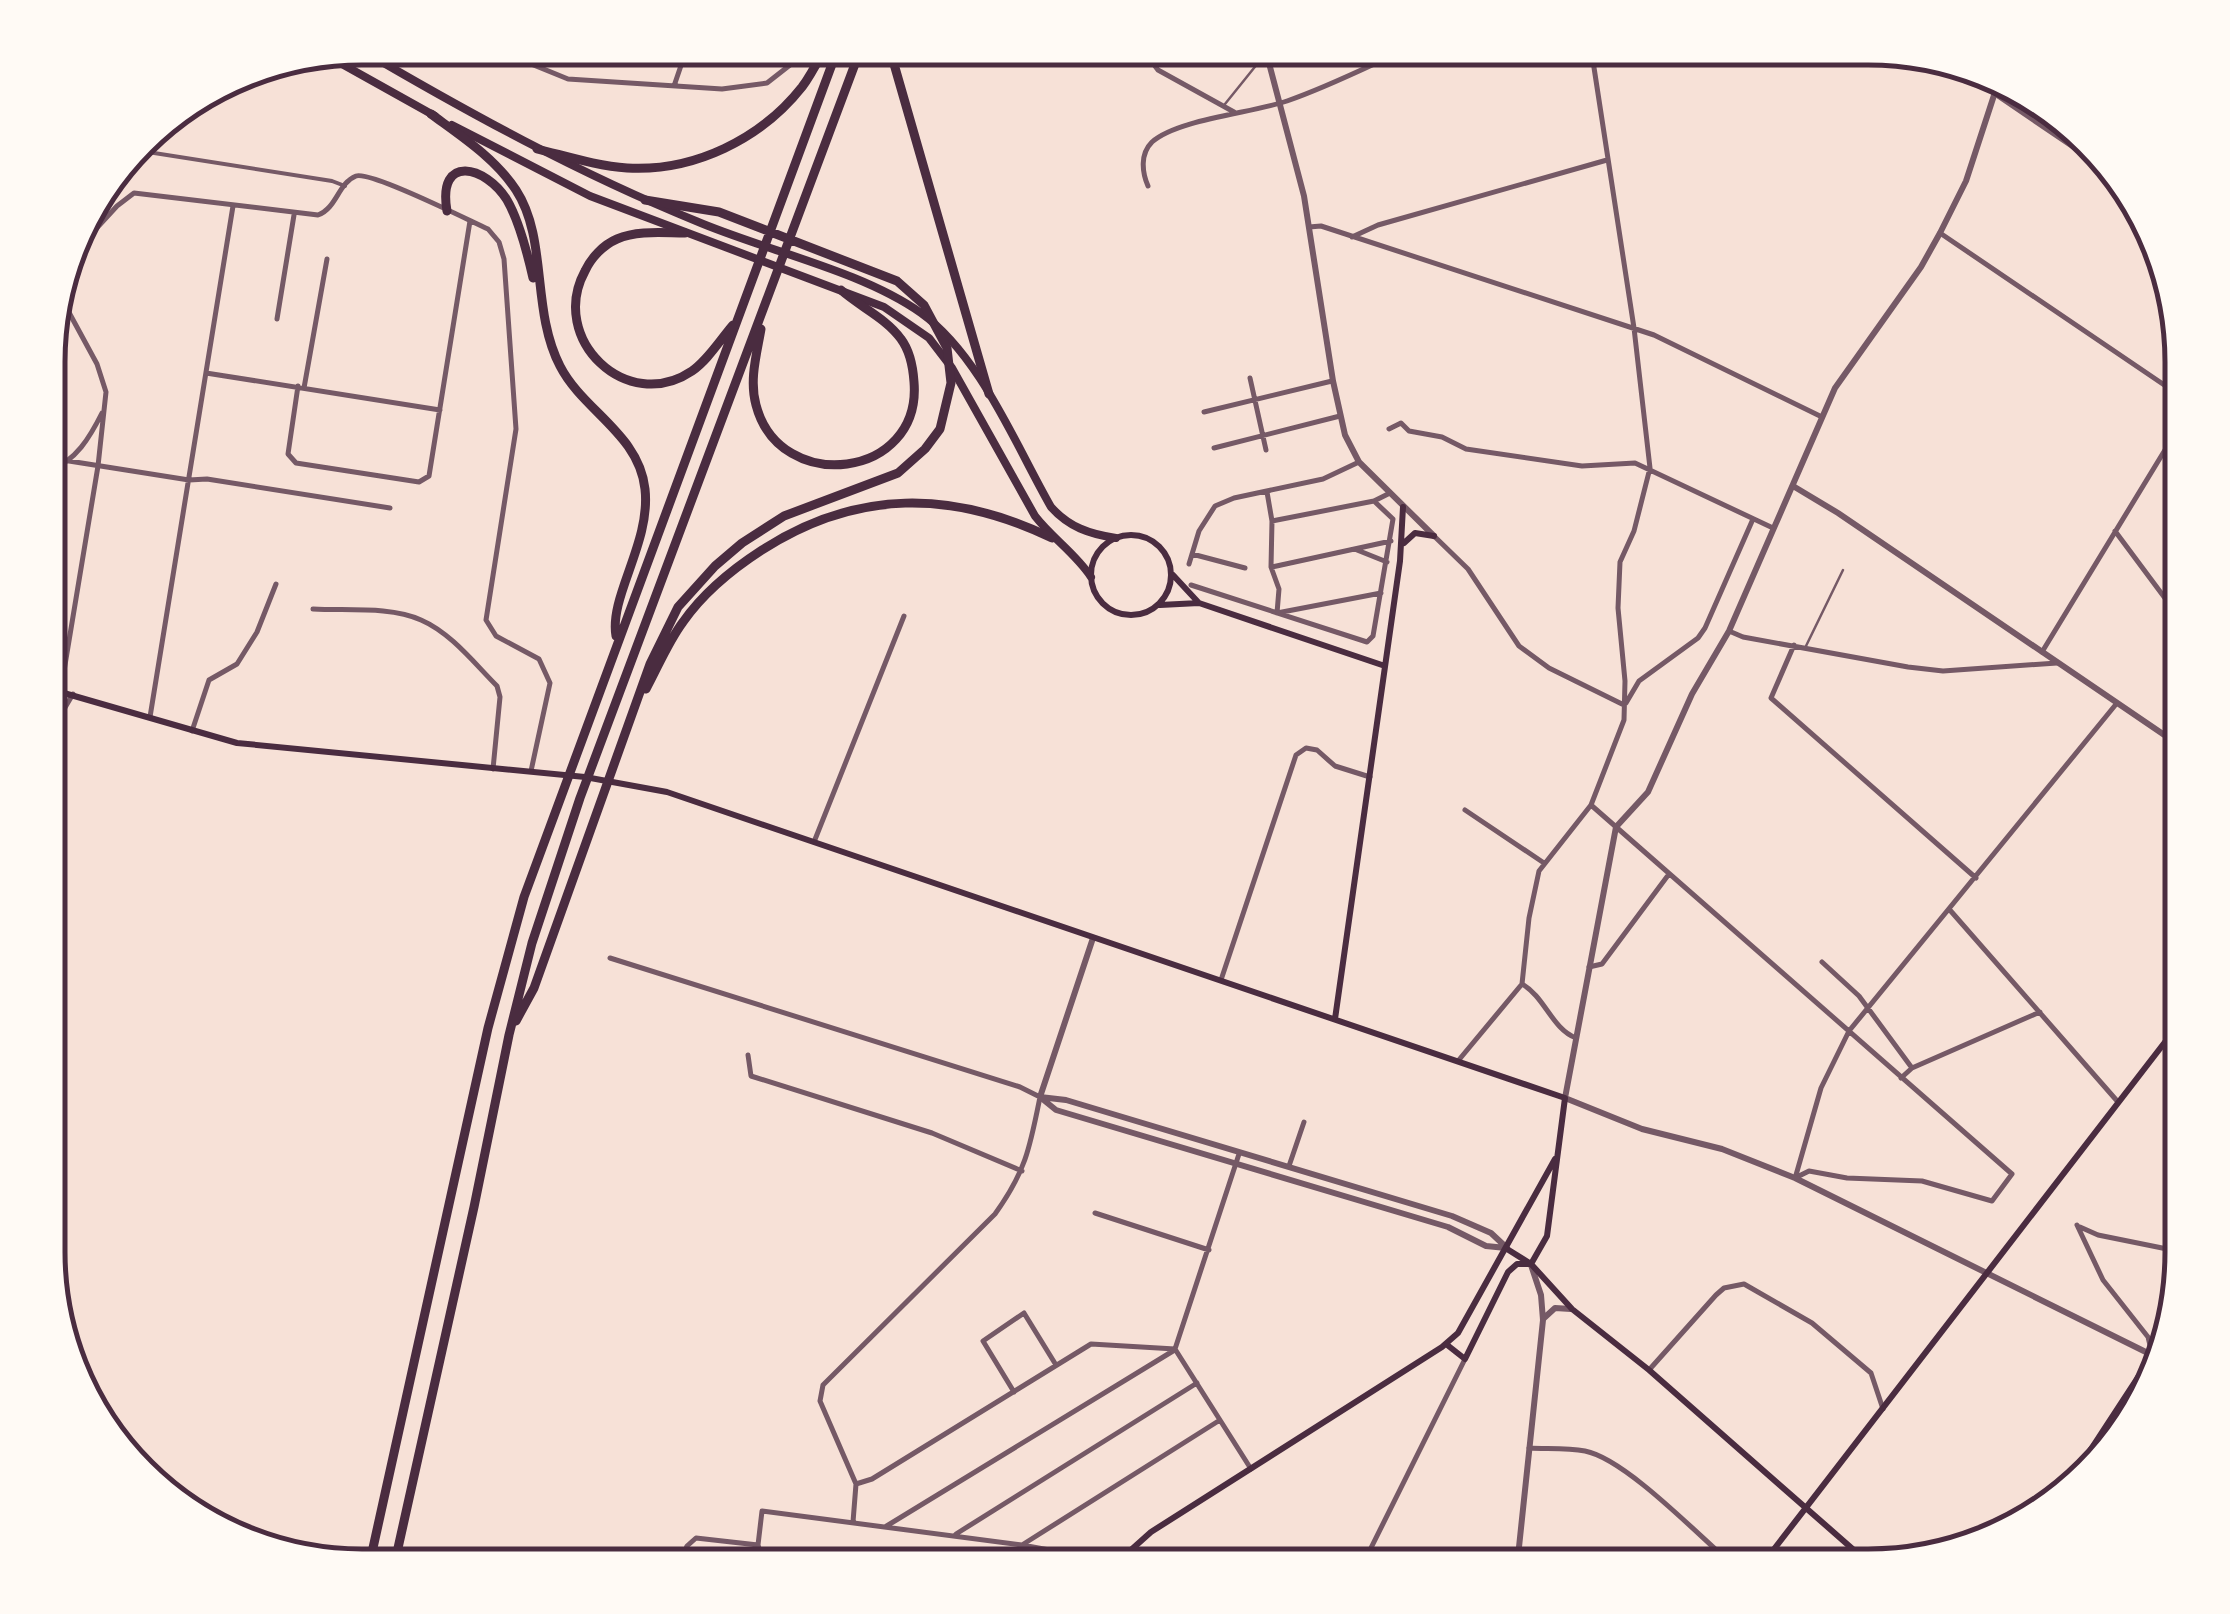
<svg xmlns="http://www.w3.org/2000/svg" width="2230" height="1614" viewBox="0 0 2230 1614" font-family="'Zilla Slab',serif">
	<rect width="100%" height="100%" fill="#f7e1d7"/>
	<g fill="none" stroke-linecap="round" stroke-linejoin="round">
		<!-- service -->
		<path stroke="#755966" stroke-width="2.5" d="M1225,104L1258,63L1267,61
			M1806,646L1843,570"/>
		<!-- pedestrian -->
		<path stroke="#755966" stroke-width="4" d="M135,150L332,181L345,186"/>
		<!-- minor -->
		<path stroke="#755966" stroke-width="5" d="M492,48L568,79L722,89L767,83L790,65L798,48
			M1135,48L1143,50L1158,70L1234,112
			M674,86L687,48
			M1995,94L2107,170
			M1148,186C1142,172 1140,154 1152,142C1178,119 1253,113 1287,101C1328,87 1369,66 1409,48
			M1309,227L1321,226L1654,335L1822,417
			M1940,233L2182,397
			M1352,237L1378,225L1607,160
			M72,255L117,206L134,193L318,215C337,208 338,183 356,176C371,171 468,220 488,229L499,242L504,259L516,429L486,620L496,636L539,659L550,683L531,771
			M59,294L97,364L106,392L98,466L61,689
			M277,319L294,215
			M206,373L440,410
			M1250,378L1266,450
			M298,386L288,454L296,463L419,482L429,476L470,221
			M304,388L327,259
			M1204,412L1332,381
			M1389,429L1401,423L1409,431L1442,437L1466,449L1582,466L1635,463L1773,528
			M1214,448L1340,416
			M69,461L189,480L207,479L390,508
			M50,470C76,461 90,437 102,413
			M1267,492L1272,521L1374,501L1390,493
			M1272,521L1271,567L1279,589L1277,613L1381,593
			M2115,531L2182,621
			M1434,536L1468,569L1519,646L1549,668L1624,705
			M1357,550L1387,562
			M1192,554L1245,568
			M1189,564L1199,531L1215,506L1234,498L1323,479L1359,462
			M1272,567L1391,541
			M1191,585L1367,642L1373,636L1393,519L1374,501
			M313,609C346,611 390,606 421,620C451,633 474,663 497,686L500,697L493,769
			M1729,631L1743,637L1908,667L1943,671L2057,663
			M1794,645L1771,698L1976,878
			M2042,652L2182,422
			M1626,703L1639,681L1698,638L1705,628L1753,519
			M150,717L233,206
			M192,731L209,680L237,664L257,632L276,584
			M50,733L73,694
			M1591,805L2012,1174L1992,1201L1922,1181L1847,1178L1809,1171L1795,1178
			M1465,810L1544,863
			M814,842L904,616
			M1949,909L2118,1102
			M610,958L1020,1087L1040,1097C1030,1147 1026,1171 995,1214L823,1385L820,1401L856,1484L853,1522
			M1822,962L1859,996L1912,1068
			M1589,967L1602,964L1669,874
			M1221,980L1296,755L1306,748L1317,750L1335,766L1370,777
			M1576,1038C1552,1029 1545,997 1522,984L1529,918L1539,871L1591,805L1624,720L1625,681L1618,608L1620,562L1634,531L1650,468L1634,328L1591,48
			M748,1055L751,1076L932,1133L1022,1171
			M1458,1061L1522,984
			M1901,1078L1912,1068L2040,1012
			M1289,1166L1304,1122
			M1796,1175L1821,1088L1849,1031L2117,703
			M1095,1213L1209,1250
			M2077,1225L2103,1280L2148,1337L2152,1354
			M2080,1227L2098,1235L2182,1252
			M1175,1349L1239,1154
			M1175,1349L1251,1469
			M1649,1370L1716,1295L1724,1288L1744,1284L1812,1323L1871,1373L1883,1409
			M1014,1392L983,1341L1024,1313L1056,1365
			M1529,1448C1547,1449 1567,1448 1585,1451C1626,1459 1700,1537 1734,1566
			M856,1484L872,1479L1091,1344L1175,1349
			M885,1527L1173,1351
			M956,1534L1197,1383
			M758,1545L762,1511L1022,1545L1115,1562
			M758,1545L760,1552L779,1566
			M1022,1545L1220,1420
			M1213,1559L1232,1566
			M679,1566L687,1546L696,1538L758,1545
			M1362,1566L1465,1359"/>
		<!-- tertiary -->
		<path stroke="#755966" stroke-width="6" d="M1265,48L1304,196L1333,381L1345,435L1359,462L1434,536
			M1999,80L1966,181L1940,233L1921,267L1835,388L1729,631L1692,694L1648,792L1616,827L1565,1098L1642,1129L1722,1149L1795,1178L2162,1360
			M1793,486L1838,513L2182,747
			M1040,1097L1066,1100L1452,1216L1491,1233L1507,1248
			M1040,1097L1056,1110L1448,1227L1486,1246L1506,1248
			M1040,1097L1093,938
			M1543,1319L1555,1308L1571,1309
			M1517,1566L1543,1320L1541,1295L1531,1265"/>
		<!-- secondary -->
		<path stroke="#4a2c40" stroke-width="6" d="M1091 575a40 40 0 1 1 80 0a40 40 0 1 1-80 0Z
			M1404,543L1415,533L1434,536
			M1173,575L1198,602
			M1160,605L1199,603L1385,666
			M50,689L237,743L585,777L667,792L1565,1098L1547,1236L1531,1264H1517L1508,1272L1465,1359L1446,1344
			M1335,1019L1400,561L1403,507
			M1507,1249L1531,1264L1572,1309L1649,1370L1872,1566
			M2069,1483L2169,1330
			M1113,1566L1151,1532L1442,1347L1458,1333L1555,1159
			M1761,1566L2182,1020"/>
		<!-- trunk -->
		<path stroke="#4a2c40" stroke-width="8" d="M358,48C467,112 578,173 696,221C766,251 860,270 921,313C980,355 1016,446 1051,507C1069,527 1089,534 1116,538
			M324,54L435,116
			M452,125L590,196L884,307L929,338L952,368L1035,516C1052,538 1076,554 1091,577"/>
		<!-- motorway -->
		<path stroke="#4a2c40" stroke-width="9" d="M894,48V64L989,394
			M431,114C461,136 495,158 516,190C548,239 531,310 560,366C583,411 639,434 645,489C651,543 609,596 616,636
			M537,149C566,156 597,166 627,168C694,172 761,139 802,87C811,75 818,61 825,48
			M447,211C437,153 486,166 507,200C518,219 528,256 533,278
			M685,233C663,233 638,230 617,239C603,245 591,258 585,271C548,339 627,415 692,371C708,360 720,340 733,325
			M761,329C757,353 749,380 756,405C780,496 922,479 914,382C913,367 910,351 901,339C886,318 860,307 841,290
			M646,689C658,667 668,642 683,622C704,592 731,570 762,550C857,489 952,490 1052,538
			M516,1021L534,988L650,664L678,607L715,566L742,543L784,516L898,473L925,449L940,429L951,383L947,348L924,305L897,281L719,212L645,200
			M369,1566L488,1028L524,897L838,48
			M394,1566L474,1207L509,1035L532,943L580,798L861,48"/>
	</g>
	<!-- crop -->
	<path d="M0 0H2230V1614H0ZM362 65H1868A297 297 0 0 1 2165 362V1252A297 297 0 0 1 1868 1549H362A297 297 0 0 1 65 1252V362A297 297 0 0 1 362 65Z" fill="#fffaf5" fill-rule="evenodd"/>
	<path fill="none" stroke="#4a2c40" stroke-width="5" d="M362 65H1868A297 297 0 0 1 2165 362V1252A297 297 0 0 1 1868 1549H362A297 297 0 0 1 65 1252V362A297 297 0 0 1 362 65Z"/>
</svg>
